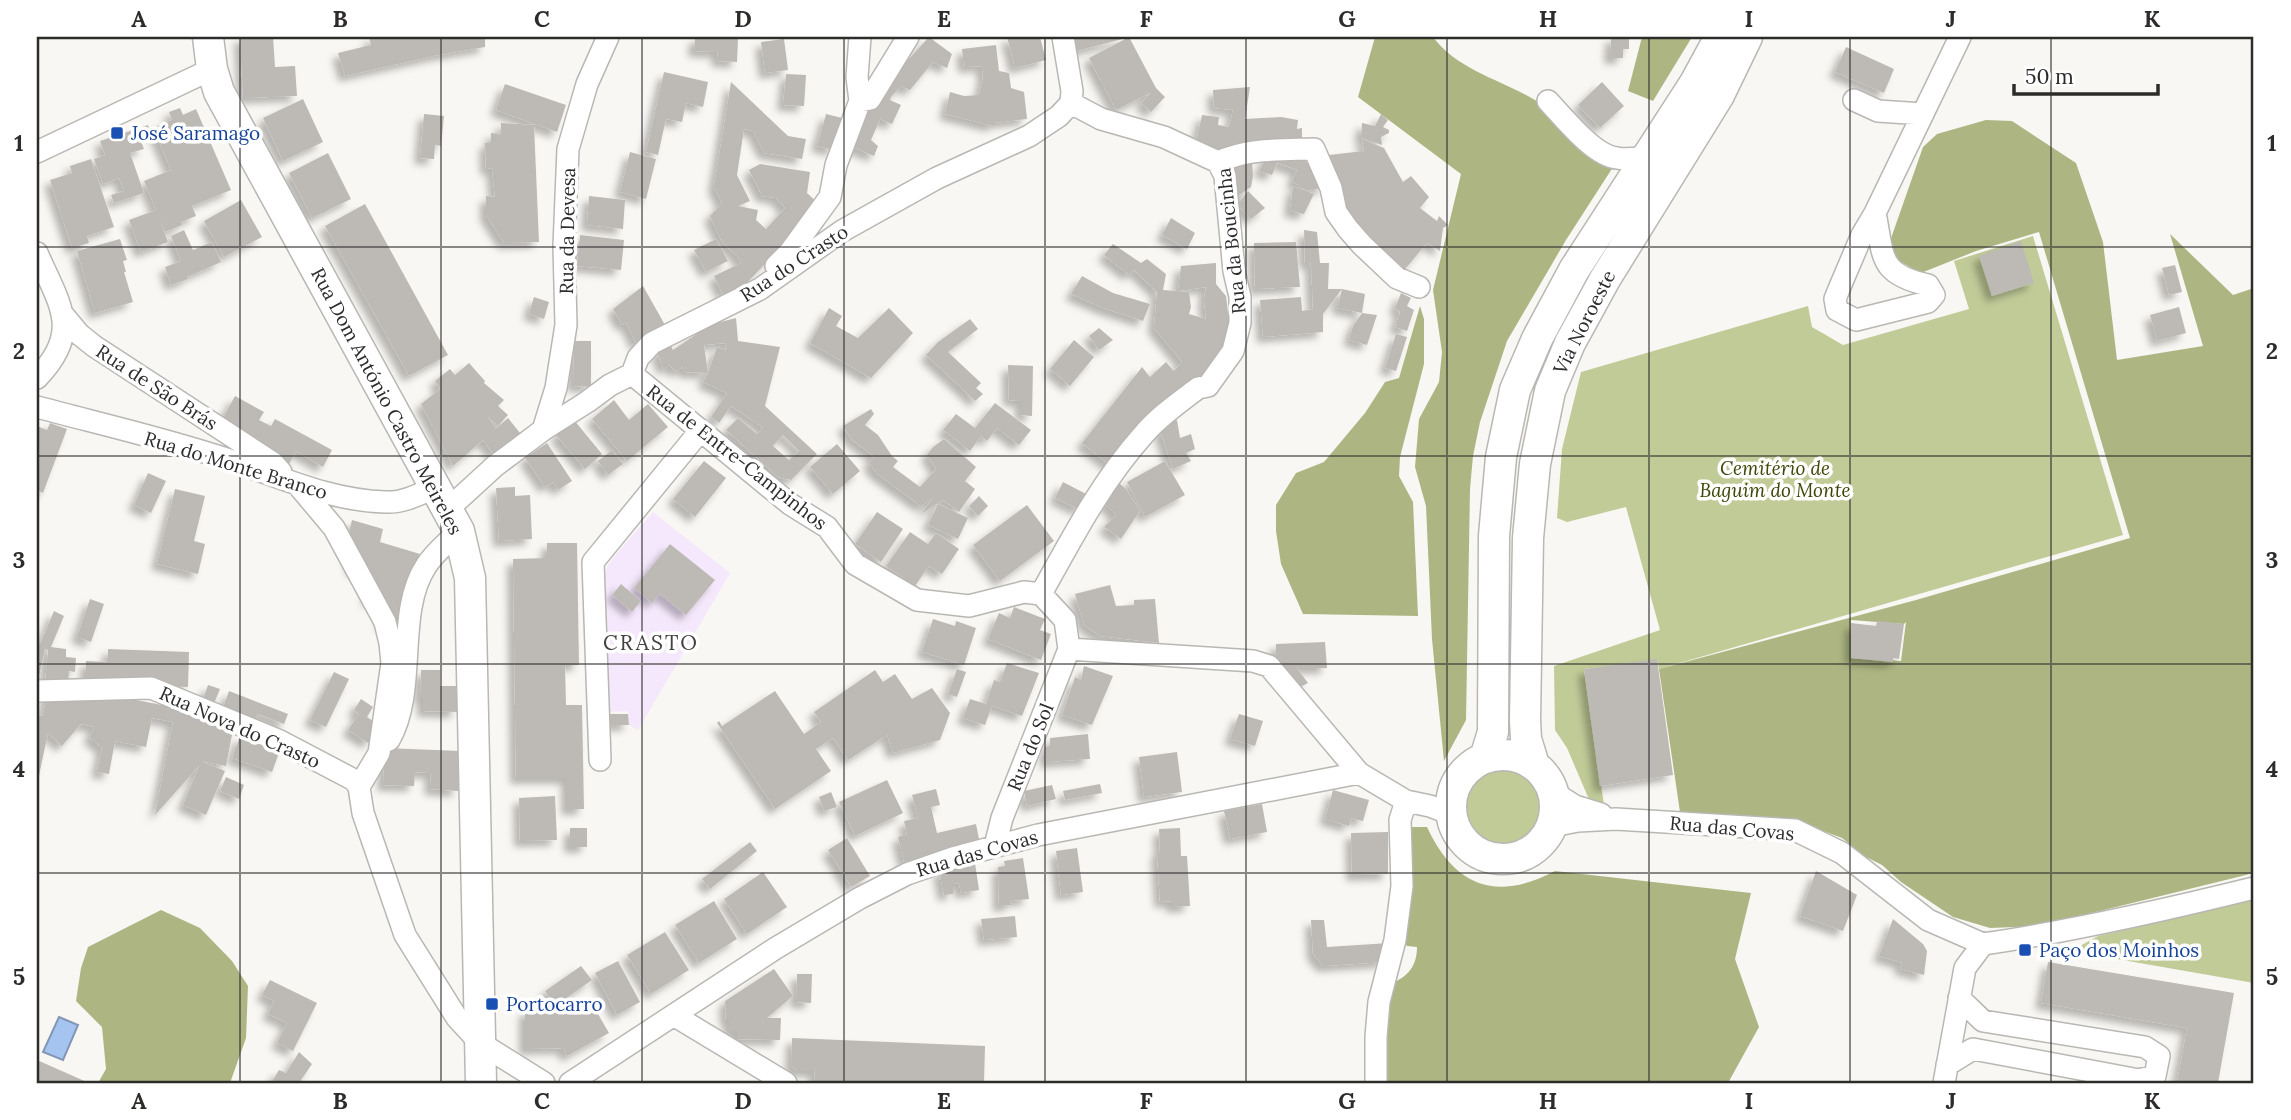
<svg xmlns="http://www.w3.org/2000/svg" width="2291" height="1120" viewBox="0 0 2291 1120" font-family="Lora,serif">
	<defs>
		<filter id="shadow"><feDropShadow dx="-6" dy="6" stdDeviation="3.5" flood-color="#0004"/></filter>
	</defs>
	<rect width="100%" height="100%" fill="#f9f7f3"/>
	<!-- education -->
	<path fill="#f5e8fc" d="M653,512L730,573L638,730L629,725L628,711L605,712L603,581L607,567L613,558Z"/>
	<!-- green -->
	<path fill="#c1cb98" d="M2033,236L2123,535L1659,669L1657,660L1584,669L1604,805H1597L1588,797L1567,748L1555,730L1554,666L1660,630L1626,507L1567,522L1557,518L1562,449L1581,372L1808,306L1812,327L1843,345L1969,309L1954,261Z
		M1463 808a40 40 0 1 1 80 0a40 40 0 1 1-80 0Z
		M2254,900V983L2071,951L2098,936Z"/>
	<!-- forest -->
	<path fill="#adb682" fill-rule="evenodd" d="M1375,37H1433C1459,72 1507,81 1543,105C1569,121 1592,144 1615,164L1566,240L1507,341L1480,422L1473,456L1470,489L1466,720L1444,761L1432,639L1426,506L1415,467L1419,419L1439,382L1442,352L1433,290L1461,174L1358,97Z
		M1642,37H1692L1653,101L1628,91Z
		M1986,120L2012,121L2076,163L2103,242L2117,360L2203,346L2170,234L2233,295L2254,288V873L2039,926L1990,928L1953,917L1901,882L1882,865L1866,857L1842,838L1810,826L1792,819L1680,812L1659,669L1916,600L2130,538L2039,232L1976,251L1921,273L1899,261L1889,244L1923,147L1937,134ZM1851,620L1904,624L1906,622L1901,661L1851,658Z
		M1420,306L1424,319V364L1400,457L1399,476L1413,502L1418,616L1303,614L1281,564L1276,531V505L1296,473L1324,462L1365,413L1385,382L1399,378Z
		M1410,827H1427C1455,887 1496,902 1555,871L1751,893L1735,959L1759,1027L1728,1083H1379L1390,984C1408,977 1417,966 1417,947L1407,946L1403,941Z
		M161,910L200,928L232,961L248,986L246,1038L230,1083H98L106,1069L102,1027L76,1001L81,968L88,947Z"/>
	<!-- water -->
	<path fill="#a6c4f0" stroke="#8296b5" stroke-width="2" d="M59,1017L78,1025L63,1060L43,1052Z"/>
	<!-- building -->
	<path fill="#bdbab6" fill-rule="evenodd" filter="url(#shadow)" d="M240,37H273L275,67L295,66L297,96L243,98Z
		M369,37H485V47L433,56L345,76L338,53L371,45Z
		M695,37H729V39H738L737,62L717,61L718,52L694,51Z
		M929,37L952,54L947,68L933,62L910,90L901,86L891,97L890,100L901,105L892,124L880,119L871,140L878,146L874,156L850,146L873,93L896,58L906,62Z
		M1007,37H1040L1046,60L1015,68Z
		M1070,37H1126V38L1077,51L1074,40Z
		M1129,37L1156,88L1165,97L1151,112L1141,103L1150,93L1116,110L1089,58Z
		M1611,37H1629V49H1623V58H1610Z
		M784,39L788,70L765,73L761,42Z
		M996,45L999,71L1009,73L1011,88L1024,92L1027,119L993,123V126L945,114L950,92L964,96L979,95L983,78L982,66L964,67L962,49Z
		M1846,47L1894,69L1884,93L1835,72Z
		M664,72L708,82L703,107L686,103L682,122L666,119L658,155L646,152Z
		M786,74L806,75L804,106L783,105Z
		M731,82L788,136L806,139L802,159L764,153L753,131L744,129L737,175L750,201L738,206L758,210L756,220L766,229L785,208L776,198L762,196L749,170L760,164L810,172L807,193L820,205L746,284L723,295L714,276L741,263L738,257L722,242L710,216L722,203L714,187Z
		M1602,82L1624,106L1600,128L1578,105Z
		M505,84L566,105L557,132L496,110Z
		M1250,87L1245,119L1281,117L1298,120L1297,129L1302,128V143L1216,151L1196,143L1202,115L1219,117L1218,125L1229,127L1233,110L1214,108L1213,90Z
		M303,99L323,142L283,161L263,118Z
		M180,108L183,115L196,109L231,190L192,206L196,216L181,222L182,225L165,232L160,221L168,242L141,252L129,220L156,210L144,181L171,170L153,128L172,120L169,112Z
		M424,114L444,116L441,146L435,145L434,159L420,158Z
		M826,114L842,118L833,150L817,146Z
		M1381,114L1388,120L1383,127L1389,130V133L1381,137L1382,145L1361,138L1362,123L1375,126Z
		M501,123L534,125L539,242L504,243L486,215V196L495,197L492,168L486,169L485,143H491V133L501,134Z
		M148,125L150,132L139,136L144,149L130,153L144,193L114,203L111,195L124,191L119,178L103,184L94,159L105,155L100,141Z
		M1362,139L1384,148L1403,182L1411,176L1429,197L1420,208L1437,221L1439,216L1448,225L1443,228L1440,251L1427,243L1401,274L1368,245L1338,197L1329,155L1364,151Z
		M630,152L656,159L646,199L620,192Z
		M328,153L351,199L312,218L289,173Z
		M1268,153L1292,154L1316,167L1326,187L1307,191L1292,181L1297,170L1277,163L1272,175L1259,171Z
		M91,159L114,227L87,236L89,243L72,248L50,180L72,173L70,166Z
		M1237,160L1252,161L1253,176L1251,187L1235,198L1231,167H1236Z
		M1293,186L1314,194L1304,214L1290,211Z
		M1248,191L1265,208L1251,219L1237,205Z
		M589,196L625,200L623,229L587,225Z
		M241,200L262,237L224,257L204,221Z
		M365,204L448,355L409,376L325,226Z
		M1171,218L1195,233L1187,249L1162,235Z
		M184,230L193,250L212,242L221,262L187,277L188,279L171,285L165,267L181,261L171,236Z
		M1304,230L1317,232L1320,263H1329L1328,289H1342L1365,294L1362,313L1337,308L1342,289L1323,314V332L1263,337L1260,300L1301,297L1302,311L1313,309L1311,263H1305Z
		M580,235L624,240L621,270L577,266Z
		M120,239L127,260L123,261L126,272H124L133,302L95,313L77,251Z
		M716,239L728,261L706,272L694,250Z
		M2021,241L2034,283L1992,296L1979,256Z
		M1296,242L1300,287L1255,289L1254,243Z
		M1113,244L1141,263L1147,259L1166,274L1163,290L1189,292L1191,307L1189,314L1206,319L1204,299L1206,287L1178,291L1181,266L1216,263V284L1226,296L1229,320L1225,348L1209,379L1197,377L1186,385L1112,467L1082,443L1142,367L1150,377L1166,362L1174,371L1182,362L1154,328L1157,292L1134,270L1129,275L1104,255Z
		M2175,265L2182,292L2169,295L2162,268Z
		M1082,276L1113,293L1150,304L1143,321L1103,308L1071,294Z
		M643,286L665,325L637,345L626,323L622,325L613,309Z
		M1401,293L1411,298L1407,306L1414,310L1407,331L1395,327L1400,312L1395,308Z
		M534,297L549,302L544,319L529,314Z
		M2179,307L2186,333L2157,341L2150,315Z
		M829,308L842,316L836,326L858,338L889,308L913,333L871,378L810,343Z
		M1362,313L1377,315L1367,345L1349,340L1353,326Z
		M736,318L738,341L780,347L765,406L817,454L791,480L778,477L726,430L738,418L757,434L763,428L731,406L719,423L711,417L727,393L703,382L708,373L685,372L682,367L677,372L669,365L664,370L657,352L669,342L673,350L701,331V327ZM725,343L726,350L717,347L708,373L704,345ZM783,435L799,451L789,460L773,446Z
		M970,319L978,329L948,352L981,383L976,388L983,394L975,401L926,355L938,342Z
		M1099,328L1113,340L1099,350L1089,336Z
		M1396,334L1407,337L1396,371L1385,368Z
		M1074,340L1094,357L1070,386L1050,369Z
		M574,341H591V387L573,386Z
		M469,363L485,381L484,383L504,400L498,406L508,415L498,426L487,416L496,428L494,430L508,418L520,433L494,455L483,440L453,466L421,404L440,389L435,381L450,369L455,375Z
		M1008,365L1033,366L1032,416L1021,415V401L1009,400Z
		M235,396L264,412L259,420L271,426L275,419L332,450L323,467L296,451L289,464L219,425Z
		M614,400L629,420L648,404L668,427L627,461L592,419Z
		M995,403L1031,430L1019,445L997,428L987,441L981,436L970,451L943,430L956,414L975,428Z
		M871,409L874,414L865,425L878,435L892,456L898,461L893,467L920,487L936,469L927,455L933,447L944,439L976,467L965,481L975,489L959,512L943,500L921,514L933,498L921,506L876,473L869,463L874,456L852,440L843,426Z
		M574,420L602,454L585,469L556,435Z
		M1177,420L1180,438L1191,434L1195,449L1186,453L1191,461L1173,469L1159,428Z
		M50,423L67,429L43,493L37,490V426L47,430Z
		M547,443L572,481L558,490L553,482L545,487L525,458Z
		M837,444L860,471L833,494L810,467Z
		M612,450L623,464L608,475L598,461Z
		M704,461L726,478L695,517L673,499Z
		M1165,461L1185,495L1145,517L1127,482Z
		M148,473L166,481L151,513L134,505Z
		M1063,482L1088,495L1080,510L1055,498Z
		M1119,483L1126,489L1140,511L1121,539L1104,527L1116,515L1104,503Z
		M515,487V496L530,495L532,539L499,541L496,488Z
		M175,489L205,496L194,541L205,544L198,574L157,564Z
		M979,496L988,506L978,516L969,506Z
		M938,504L968,518L958,539L928,525Z
		M1027,505L1054,541L1000,581L973,545Z
		M877,512L903,529L881,562L855,544Z
		M352,520L383,529L380,542L420,554L399,629L382,624L387,604L367,599L374,575L353,570L345,531L349,532Z
		M910,532L928,544L936,533L959,549L942,574L929,566L915,586L886,566Z
		M547,543H577L579,665H565L566,705H582L584,809H567V778H516L513,559L547,558Z
		M670,544L715,580L686,615L660,594L652,603L634,588Z
		M621,584L641,601L632,612L612,595Z
		M1110,585L1116,606L1134,605V600L1155,599L1159,643L1100,636L1084,625L1075,594Z
		M90,599L104,604L91,642L77,637Z
		M1014,607L1045,619L1040,630L1051,634L1041,660L988,639L999,613L1010,618Z
		M54,611L64,616L51,647L66,649V657L76,658L75,672L69,671L68,686L58,685L235,719L226,766L201,761L225,771L206,815L183,805L199,766L155,815L173,722L152,718L146,747L115,741L109,774L97,772L102,748L89,737L95,727L81,724L62,746L48,733L37,785V715L43,716L49,684H45L48,650L45,649L37,685V644H40Z
		M933,619L955,626L956,621L976,628L964,665L922,652Z
		M1877,621L1904,624L1899,659L1893,658V662L1851,658V623L1876,626Z
		M1325,642L1327,668H1297L1308,683L1295,690L1275,661L1276,644Z
		M108,649L189,652L188,687L86,683V661L108,662Z
		M1657,659L1673,775L1600,786L1584,669Z
		M1007,663L1039,673L1022,716L992,706L985,725L963,718L970,699L986,704L994,680L1000,682Z
		M1084,666L1113,676L1092,725L1062,715L1075,677L1081,680Z
		M957,669L966,672L957,697L948,694Z
		M421,670H440V686H457V712L423,711V698H420Z
		M875,670L883,682L895,674L912,699L932,688L950,713L940,740L893,753L887,735L848,760L833,738L816,749L831,771L775,809L717,723L719,721L722,726L775,691L804,734L821,722L814,712Z
		M334,672L349,679L326,727L310,720Z
		M208,685L220,689L213,706L202,702Z
		M229,691L288,714L284,724L258,714L255,722L222,710Z
		M361,699L373,707L367,717L379,725L368,743L348,730L359,714L354,710Z
		M610,714H628L629,725H610Z
		M1239,714L1263,721L1255,746L1230,739Z
		M1088,734L1090,759L1046,762L1045,747L1050,746V738Z
		M240,736L280,750L272,772L232,758Z
		M385,748L460,751L458,791L430,789L431,773L415,772L414,786L383,785Z
		M1177,752L1182,792L1144,797L1139,757Z
		M226,777L244,785L239,799L220,791Z
		M887,780L903,813L855,836L839,802Z
		M1100,784L1102,793L1065,800L1063,791Z
		M1052,785L1056,799L1027,806L1024,791Z
		M936,789L940,805L931,807L937,833L976,824L980,844L904,862L898,837L907,834L904,821L918,818L912,795Z
		M1333,790L1369,800L1363,821L1351,818L1349,826L1325,819Z
		M831,792L837,807L824,811L819,797Z
		M555,796L557,840L520,841L519,798Z
		M1262,804L1267,832L1230,839L1224,811Z
		M570,828H587V847H570Z
		M1180,828L1181,856H1187L1190,906L1172,907V901L1160,902L1157,853L1160,850L1159,829Z
		M1388,832V874L1352,875L1351,833Z
		M847,838L870,876L851,887L828,850Z
		M750,842L757,851L710,889L702,879Z
		M1077,848L1083,892L1061,895L1056,851Z
		M1023,858L1029,899L1010,901L1012,905L999,906L998,867L1005,866L1004,861Z
		M975,863L979,890L961,893L959,883L953,884V894L944,895L939,870Z
		M1816,871L1857,895L1843,931L1800,916Z
		M763,872L787,907L747,934L724,899Z
		M714,901L737,939L699,963L675,925Z
		M1015,916L1017,937L984,940L981,919Z
		M1893,919L1923,944L1927,951L1924,975L1900,969L1902,963L1879,956Z
		M1311,920H1324L1327,947L1389,943L1384,962L1323,966L1313,954Z
		M665,932L689,970L651,994L627,955Z
		M618,961L640,1002L617,1015L595,973Z
		M2048,962L2234,993L2218,1083H2177L2187,1028L2041,1003Z
		M581,966L592,980L555,1006L545,991Z
		M774,969L793,996L767,1018H781L780,1040L737,1039V1031H729V1020H726L725,1001Z
		M797,974H812L811,1003L796,1002Z
		M270,980L317,1003L293,1051L277,1043L287,1023L268,1014L274,1001L262,995Z
		M590,1000L609,1033L567,1056L563,1048L525,1049V1010H560L563,1015Z
		M792,1038L985,1046L984,1083H814L815,1071H797L791,1066Z
		M299,1052L312,1064L299,1083H271L279,1070L286,1073Z
		M37,1060L89,1083H37Z"/>
	<g fill="none" stroke-linecap="round" stroke-linejoin="round">
		<!-- street casing -->
		<g stroke="#b9b7b3" stroke-width="24">
			<path id="street" d="M1854,100L1878,111L1923,114
				M860,101L870,99L908,37
				M1548,101C1564,118 1594,156 1617,158C1627,160 1637,158 1646,157
				M1071,103L1101,119L1164,137L1218,162
				M37,152L212,69
				M1218,162C1249,148 1281,150 1314,149L1331,188L1336,212L1348,229L1362,245L1397,278L1419,287
				M1875,213C1884,257 1878,274 1928,285L1934,295L1928,302L1856,320L1837,310L1835,299L1839,289L1862,235L1875,213L1960,37
				M37,253C59,304 83,331 37,378
				M776,266L790,252L830,197L836,165L860,101L857,77L860,37
				M64,316L79,334L94,346L273,463L281,472
				M632,374L790,504L827,527L855,564L917,600L969,606L1024,592L1041,594L1065,620L1069,649L1253,661L1269,666L1359,773
				M37,407C97,423 158,437 217,456C272,473 327,501 386,502C403,503 420,494 436,487
				M543,430L556,388L566,325L564,246L568,149L587,84L608,37
				M297,484L334,528L385,622L390,643L392,663L379,753L359,787
				M448,509L495,466L543,430L587,402L610,385L632,374L638,358L652,343L760,289L842,231L937,178L1029,136L1059,116L1071,103L1072,91L1063,37
				M1041,594C1072,538 1101,482 1144,434C1159,416 1180,402 1198,388L1208,386L1233,351L1240,323V297L1234,271L1225,176L1218,162
				M37,691L151,688L280,741L354,780L359,787L363,813L405,935L457,1018L480,1043L544,1083
				M389,740C418,690 395,613 426,566C434,553 448,542 459,531
				M600,760L593,562L700,431
				M1553,792L1575,806L1601,814
				M1552,826L1578,821L1616,819L1795,830L1842,853L1928,920L1983,944
				M995,846L1002,818L1069,649
				M1983,944C2074,931 2165,910 2254,888
				M675,1016L786,1083
				M1947,1065L1973,1049L2139,1080L2155,1076L2159,1056L2145,1047L1983,1021L1959,998
				M570,1083L776,948L860,898L907,874L953,858L1038,835L1359,773L1406,801L1430,806L1451,814
				M1376,1083V1037L1379,1002L1395,940L1402,886L1400,820L1406,801
				M1944,1083L1965,968L1983,944"/>
		</g>
		<!-- secondary casing -->
		<g stroke="#b9b7b3" stroke-width="33">
			<path id="secondary" d="M208,37L212,69L219,92L459,531L470,578L481,1083
				M1451 807a52 52 0 1 1 104 0a52 52 0 1 1-104 0Z
				M1485,758L1493,732L1494,536L1501,457L1515,390L1537,339L1574,270L1695,83L1720,37
				M1534,765L1526,739L1525,720L1528,538L1535,464L1550,391L1570,343L1605,279L1719,95L1747,37"/>
		</g>
		<!-- street -->
		<use href="#street" stroke="#fff" stroke-width="21"/>
		<!-- secondary -->
		<use href="#secondary" stroke="#fff" stroke-width="30"/>
	</g>
	<!-- grid -->
	<path fill="none" stroke="#2d2c2b" stroke-width="2" stroke-opacity="0.55" d="M240,37V1083M441,37V1083M642,37V1083M844,37V1083M1045,37V1083M1246,37V1083M1447,37V1083M1649,37V1083M1850,37V1083M2051,37V1083M37,247H2254M37,456H2254M37,664H2254M37,873H2254"/>
	<!-- markers -->
	<g fill="#1a4fb4" stroke="#fff" stroke-width="2.5">
		<rect x="110" y="126" width="14" height="14" rx="3.5"/>
		<rect x="2018" y="943" width="14" height="14" rx="3.5"/>
		<rect x="485" y="997" width="14" height="14" rx="3.5"/>
	</g>
	<g text-anchor="middle" dominant-baseline="central" stroke-width="7" stroke-linejoin="round" paint-order="stroke">
		<!-- transit labels -->
		<g font-size="19" fill="#164399" stroke="#fff" text-anchor="start">
			<text x="131" y="133">José Saramago</text>
			<text x="2039" y="950">Paço dos Moinhos</text>
			<text x="506" y="1004">Portocarro</text>
		</g>
		<!-- street labels -->
		<g font-size="19" fill="#2d2c2b" stroke="#fff">
			<text transform="translate(567 231) rotate(-89)">Rua da Devesa</text>
			<text transform="translate(1231 241) rotate(-96)">Rua da Boucinha</text>
			<text transform="translate(794 263) rotate(-33)">Rua do Crasto</text>
			<text transform="translate(1584 322) rotate(-63)">Via Noroeste</text>
			<text transform="translate(157 387) rotate(33)">Rua de São Brás</text>
			<text transform="translate(387 401) rotate(62)">Rua Dom António Castro Meireles</text>
			<text transform="translate(737 457) rotate(38)">Rua de Entre-Campinhos</text>
			<text transform="translate(236 465) rotate(17)">Rua do Monte Branco</text>
			<text transform="translate(240 727) rotate(24)">Rua Nova do Crasto</text>
			<text transform="translate(1030 747) rotate(-68)">Rua do Sol</text>
			<text transform="translate(1732 828) rotate(5)">Rua das Covas</text>
			<text transform="translate(977 853) rotate(-16)">Rua das Covas</text>
		</g>
		<!-- park labels -->
		<g font-size="19" font-style="italic" fill="#3f4607" stroke="#fff">
			<text x="1775" y="468">Cemitério de<tspan x="1775" dy="22">Baguim do Monte</tspan></text>
		</g>
		<!-- neighbourhood labels -->
		<g font-size="21" letter-spacing="2" fill="#44423f" stroke="#fff">
			<text x="651" y="642">CRASTO</text>
		</g>
	</g>
	<!-- border -->
	<rect width="2291" height="1120" fill="none" stroke="#ffffff" stroke-width="77"/>
	<!-- scale -->
	<path d="M2014 84v10h144v-10" fill="none" stroke="#2d2c2b" stroke-width="3.5"/>
	<text x="2025" y="84" font-size="21" fill="#2d2c2b" stroke="#ffffff" stroke-width="5" paint-order="stroke">50 m</text>
	<rect x="38" y="38" width="2214" height="1044" fill="none" stroke="#2d2c2b" stroke-width="2.5"/>
	<g font-size="23" text-anchor="middle" font-weight="bold" fill="#2d2c2b">
		<text x="139" y="27">A</text>
		<text x="340" y="27">B</text>
		<text x="542" y="27">C</text>
		<text x="743" y="27">D</text>
		<text x="944" y="27">E</text>
		<text x="1146" y="27">F</text>
		<text x="1347" y="27">G</text>
		<text x="1548" y="27">H</text>
		<text x="1749" y="27">I</text>
		<text x="1951" y="27">J</text>
		<text x="2152" y="27">K</text>
		<text x="19" y="151">1</text>
		<text x="2272" y="151">1</text>
		<text x="19" y="359">2</text>
		<text x="2272" y="359">2</text>
		<text x="19" y="568">3</text>
		<text x="2272" y="568">3</text>
		<text x="19" y="777">4</text>
		<text x="2272" y="777">4</text>
		<text x="19" y="985">5</text>
		<text x="2272" y="985">5</text>
		<text x="139" y="1109">A</text>
		<text x="340" y="1109">B</text>
		<text x="542" y="1109">C</text>
		<text x="743" y="1109">D</text>
		<text x="944" y="1109">E</text>
		<text x="1146" y="1109">F</text>
		<text x="1347" y="1109">G</text>
		<text x="1548" y="1109">H</text>
		<text x="1749" y="1109">I</text>
		<text x="1951" y="1109">J</text>
		<text x="2152" y="1109">K</text>
	</g>
</svg>
